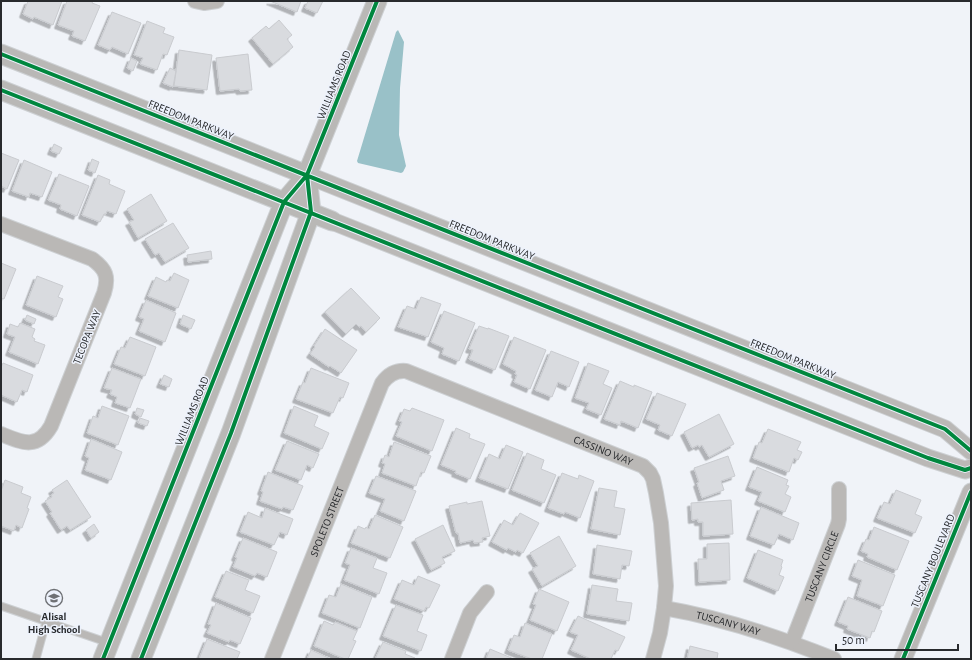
<svg xmlns="http://www.w3.org/2000/svg" width="972" height="660" viewBox="0 0 972 660" font-family="'Alegreya Sans',sans-serif">
	<defs>
		<filter id="shadow"><feDropShadow dx="-3.5" dy="3.5" stdDeviation="0" flood-color="#0004"/></filter>
	</defs>
	<rect width="100%" height="100%" fill="#f0f3f8"/>
	<!-- water -->
	<path fill="#99c1c8" d="M398,30L404,42L400,88L399,135L406,166L403,172L401,173L358,163L357,161L396,32Z"/>
	<!-- building -->
	<path fill="#d9dbdf" stroke="#c9cbcf" filter="url(#shadow)" d="M28,1H62L53,25L34,17L33,19L23,14Z
		M67,1H93L92,3L100,6L85,41L72,36L74,31L58,25Z
		M270,1H301L297,12Z
		M308,1H323L317,13L305,8Z
		M112,12L141,23L128,54L112,47L110,50L98,45Z
		M279,20L292,35L287,39L293,47L273,64L252,38L266,26L269,29Z
		M147,21L165,28L163,33L174,37L167,55L163,54L157,70L140,64L143,58L134,55Z
		M179,50L212,55L207,90L174,86Z
		M248,54L252,90L240,91L239,89L220,91L216,58Z
		M131,58L137,61L133,71L127,68Z
		M170,68L176,71L173,87L163,83Z
		M54,144L62,148L59,154L51,151Z
		M1,153L19,160L7,189L1,186Z
		M92,159L99,162L95,173L88,170Z
		M24,160L52,172L42,197L30,193L29,197L12,191Z
		M59,174L89,186L77,216L60,209L61,205L48,200Z
		M98,175L110,180L109,184L125,191L116,214L107,211L106,214H104L100,222L82,215Z
		M151,194L167,221L138,238L129,222L134,220L127,209Z
		M173,223L189,248L165,262L159,253L155,255L145,239Z
		M211,251L212,259L188,262L187,255Z
		M1,263L16,269L4,299L1,298Z
		M174,273L189,280L178,308L148,296L156,277L166,282L167,280L170,281Z
		M37,276L63,286L58,297L63,299L56,317L26,305Z
		M351,288L380,318L366,332L361,326L359,327L356,324L346,334L325,312Z
		M421,297L441,304L428,337L398,327L407,306L416,309Z
		M146,300L176,313L165,342L139,331L144,319L139,317Z
		M444,311L475,323L459,361L442,354L444,348L431,342Z
		M27,315L36,319L34,324L25,320Z
		M183,315L195,320L191,329L180,324Z
		M20,323L35,329L32,337L35,339L34,341L45,345L38,364L9,352L15,337L7,334L10,324L18,327Z
		M479,326L488,329V328L509,336L495,370L469,359L473,350L469,349Z
		M325,329L357,350L341,373L330,366L329,367L310,354L315,347L314,346Z
		M130,337L156,347L145,376L114,364L121,347L125,348Z
		M514,337L546,350L530,389L514,382L517,375L515,374L516,371L503,364Z
		M551,351L579,362L569,387L558,382L552,397L535,390Z
		M3,363L33,375L27,392L22,390L17,402L1,395V367Z
		M588,363L609,371L603,384L612,388L601,415L586,409L589,403L575,398Z
		M112,368L141,379L130,408L115,403L117,397L110,394L112,390L104,388Z
		M311,368L349,383L343,398L340,397L333,413L296,399L303,382L305,383Z
		M164,375L172,379L169,387L160,384Z
		M620,381L634,387V385L652,392L638,428L621,421L620,425L604,419Z
		M657,393L686,404L672,436L658,430L660,425L646,419Z
		M102,406L129,416L118,445L87,433L93,416L98,418Z
		M294,406L318,416L314,426L329,433L322,449L284,433Z
		M137,408L144,410L141,417L135,414Z
		M412,408L444,420L432,451L396,436L402,422L399,421L404,409L410,411Z
		M719,414L734,444L709,457L702,445L699,447L698,445L692,448L684,432Z
		M140,418L149,421L147,426L138,423Z
		M456,428L470,434L469,438L485,444L470,479L455,473L456,471L441,465Z
		M768,429L801,442L797,450L802,452L798,460L794,458L789,472L753,458L759,442L762,443Z
		M91,439L122,452L111,480L85,470L89,458L85,456Z
		M287,441L319,454L313,468L307,465L301,480L275,470Z
		M394,442L431,456L424,473L421,472L416,486L382,473L385,464L382,463L385,455L389,457Z
		M506,445L523,452L508,489L479,478L489,454L500,459Z
		M527,453L544,460L541,469L556,475L544,503L512,490Z
		M728,456L735,476L721,481L724,490L702,498L697,483L699,482L694,468Z
		M757,467L788,480L786,485L789,486L785,494L791,497L785,512L758,501L762,492L749,487Z
		M268,472L303,486L293,510L283,507L282,509L260,501L263,492L261,491Z
		M562,473L578,479L579,475L594,481L580,518L565,512L564,514L548,508Z
		M376,476L416,491L404,521L380,511L385,499L369,493Z
		M5,480L23,487L21,493L31,497L27,508L29,509L22,528L16,525L14,531L1,526V491Z
		M67,480L91,517L70,530L67,526L61,530L50,513L52,512L45,501L52,497L51,495L54,493L52,490Z
		M599,488L617,491L614,507L625,509L620,535L591,529Z
		M896,490L921,500L915,514L922,517L915,533L877,518L884,502L890,504Z
		M731,500L733,534L703,536V522H698V519L692,520L691,503Z
		M482,501L490,536L482,538L483,542L474,543L473,540L460,543L458,533H456L449,506L467,502V504Z
		M761,507L799,523L793,540L779,534L774,545L750,536Z
		M265,508L293,519L287,535L280,532L274,545L240,532L248,512L262,518Z
		M520,513L539,523L523,553L517,550L516,552L508,548L507,550L492,542L504,520L513,525Z
		M375,515L403,527L390,558L351,543L358,526L365,529L366,527L369,529Z
		M94,524L99,532L91,538L86,530Z
		M443,525L455,551L442,557L445,563L431,570L415,539Z
		M874,527L909,541L897,570L867,557L868,554L861,551L866,539L869,540Z
		M559,536L576,566L542,586L532,569L538,566L530,553Z
		M243,538L277,552L267,577L257,573L255,576L233,567L237,558L235,557Z
		M729,543L730,580L699,582L698,559H707V544Z
		M597,545L632,551L629,566L622,565L620,579L593,574Z
		M351,548L377,558L373,568L387,573L379,594L344,580L350,565L345,563Z
		M758,550L783,560L781,566L782,567L779,575L784,577L778,591L747,578Z
		M858,560L895,575L883,606L857,596L862,580L852,576Z
		M226,571L249,580L245,590L260,596L253,613L215,597Z
		M418,576L440,585L429,608L426,607L424,611L394,599L402,580L414,585Z
		M341,584L372,597L360,628L322,613L329,595L336,597Z
		M592,585L618,589L616,601L632,603L629,621L587,614Z
		M539,589L569,602L557,631L530,620L536,605L533,604Z
		M848,597L882,611L874,632L872,631L870,638L847,629L848,626L838,622Z
		M216,603L251,618L240,644L230,640L229,642L207,633L211,625L208,624Z
		M396,605L423,615L417,631L427,635L421,651L383,636Z
		M578,616L625,637L618,651L615,650L611,659H591L571,650L578,635L570,632Z
		M324,621L333,625L335,622L357,631L353,640L356,641L348,659H345L314,646Z
		M525,623L552,634L542,659H532L508,650L514,635L520,637Z
		M207,639L240,652L237,659H199Z
		M383,642L406,651L405,654L415,658L414,659H375Z
		M690,646L718,653L717,659H687Z
		M490,649L514,659H486Z
		M311,650L331,659H307Z"/>
	<g fill="none" stroke-linecap="round" stroke-linejoin="round">
		<!-- service casing -->
		<g stroke="#cdd0d3" stroke-width="9">
			<path id="service" d="M1,606L109,643
				M36,659L46,622"/>
		</g>
		<!-- minor casing -->
		<g stroke="#cdd0d3" stroke-width="16">
			<g id="minor">
				<path d="M195,1L204,3L217,1"/>
				<path d="M1,224L92,259C106,269 109,277 104,293L51,426C37,450 23,443 1,434"/>
				<path id="s1" d="M664,608C723,618 779,637 834,659"/>
				<path id="s2" d="M792,642L838,524L839,519V489"/>
				<path id="s3" d="M272,659L382,383C388,375 396,370 406,371L643,466L650,473L653,479L656,493L661,523L666,586L664,608L660,633L653,659"/>
				<path d="M452,659L470,613L487,592"/>
			</g>
		</g>
		<!-- tertiary casing -->
		<g stroke="#cdd0d3" stroke-width="19">
			<path id="tertiary" d="M307,175L945,429L971,451
				M332,221L928,458L965,470L971,468
				M903,659L971,492"/>
		</g>
		<!-- secondary casing -->
		<g stroke="#cdd0d3" stroke-width="21">
			<path id="secondary" d="M1,54L307,175
				M1,90L332,221
				M103,659L284,202L307,175L377,1
				M141,659L231,433L311,212L307,175"/>
		</g>
		<!-- service -->
		<use href="#service" stroke="#bab8b6" stroke-width="7"/>
		<!-- minor -->
		<use href="#minor" stroke="#bab8b6" stroke-width="14"/>
		<!-- tertiary -->
		<use href="#tertiary" stroke="#bab8b6" stroke-width="17"/>
		<!-- secondary -->
		<use href="#secondary" stroke="#b9b8b6" stroke-width="19"/>
		<!-- cycleway casing -->
		<g stroke="#edf2fc" stroke-width="6">
			<path id="cycleway" d="M1,54L945,429L971,451
				M1,90L928,458L965,470L971,468
				M103,659L284,202L307,175L377,1
				M141,659L231,433L311,212L307,175
				M903,659L971,492"/>
		</g>
		<!-- cycleway -->
		<use href="#cycleway" stroke="#00873e" stroke-width="4"/>
	</g>
	<!-- icons -->
	<defs>
		<g id="school-ring" transform="scale(0.9)"><circle r="9.5" fill="#edf2fc" stroke="#6e7074" stroke-width="1.5"/><path d="M0-5L7-2L0 1L-7-2ZM-4 1L0 2.5L4 1V4Q0 6-4 4Z" fill="#6e7074"/></g>
	</defs>
	<g fill-rule="evenodd">
		<use href="#school-ring" x="54" y="598"/>
	</g>
	<g text-anchor="middle" dominant-baseline="central" stroke-width="3" stroke-linejoin="round" paint-order="stroke">
		<!-- street labels -->
		<g font-size="11" fill="#282a2d" stroke="#edf2fc">
			<text transform="translate(334 85) rotate(-68)">WILLIAMS ROAD</text>
			<text transform="translate(191 120) rotate(22)">FREEDOM PARKWAY</text>
			<text transform="translate(492 240) rotate(22)">FREEDOM PARKWAY</text>
			<text transform="translate(87 337) rotate(-68)">TECOPA WAY</text>
			<text transform="translate(793 359) rotate(22)">FREEDOM PARKWAY</text>
			<text transform="translate(192 411) rotate(-68)">WILLIAMS ROAD</text>
			<text stroke="none"><textPath href="#s3" startOffset="538">CASSINO WAY</textPath></text>
			<text stroke="none"><textPath href="#s3" startOffset="148">SPOLETO STREET</textPath></text>
			<text transform="translate(933 561) rotate(-68)">TUSCANY BOULEVARD</text>
			<text stroke="none"><textPath href="#s2" startOffset="81">TUSCANY CIRCLE</textPath></text>
			<text stroke="none"><textPath href="#s1" startOffset="66">TUSCANY WAY</textPath></text>
		</g>
		<!-- poi labels -->
		<g font-size="11" font-weight="bold" fill="#282a2d" stroke="#edf2fc">
			<text x="54" y="616">Alisal<tspan x="54" dy="13">High School</tspan></text>
		</g>
	</g>
	<!-- border -->
	<rect width="972" height="660" fill="none" stroke="#282a2d" stroke-width="4"/>
	<!-- scale -->
	<path d="M836 644v6h122v-6" fill="none" stroke="#282a2d" stroke-width="2"/>
	<text x="842" y="644" font-size="12" fill="#282a2d" stroke="#edf2fc" stroke-width="3" paint-order="stroke">50 m</text>
</svg>
